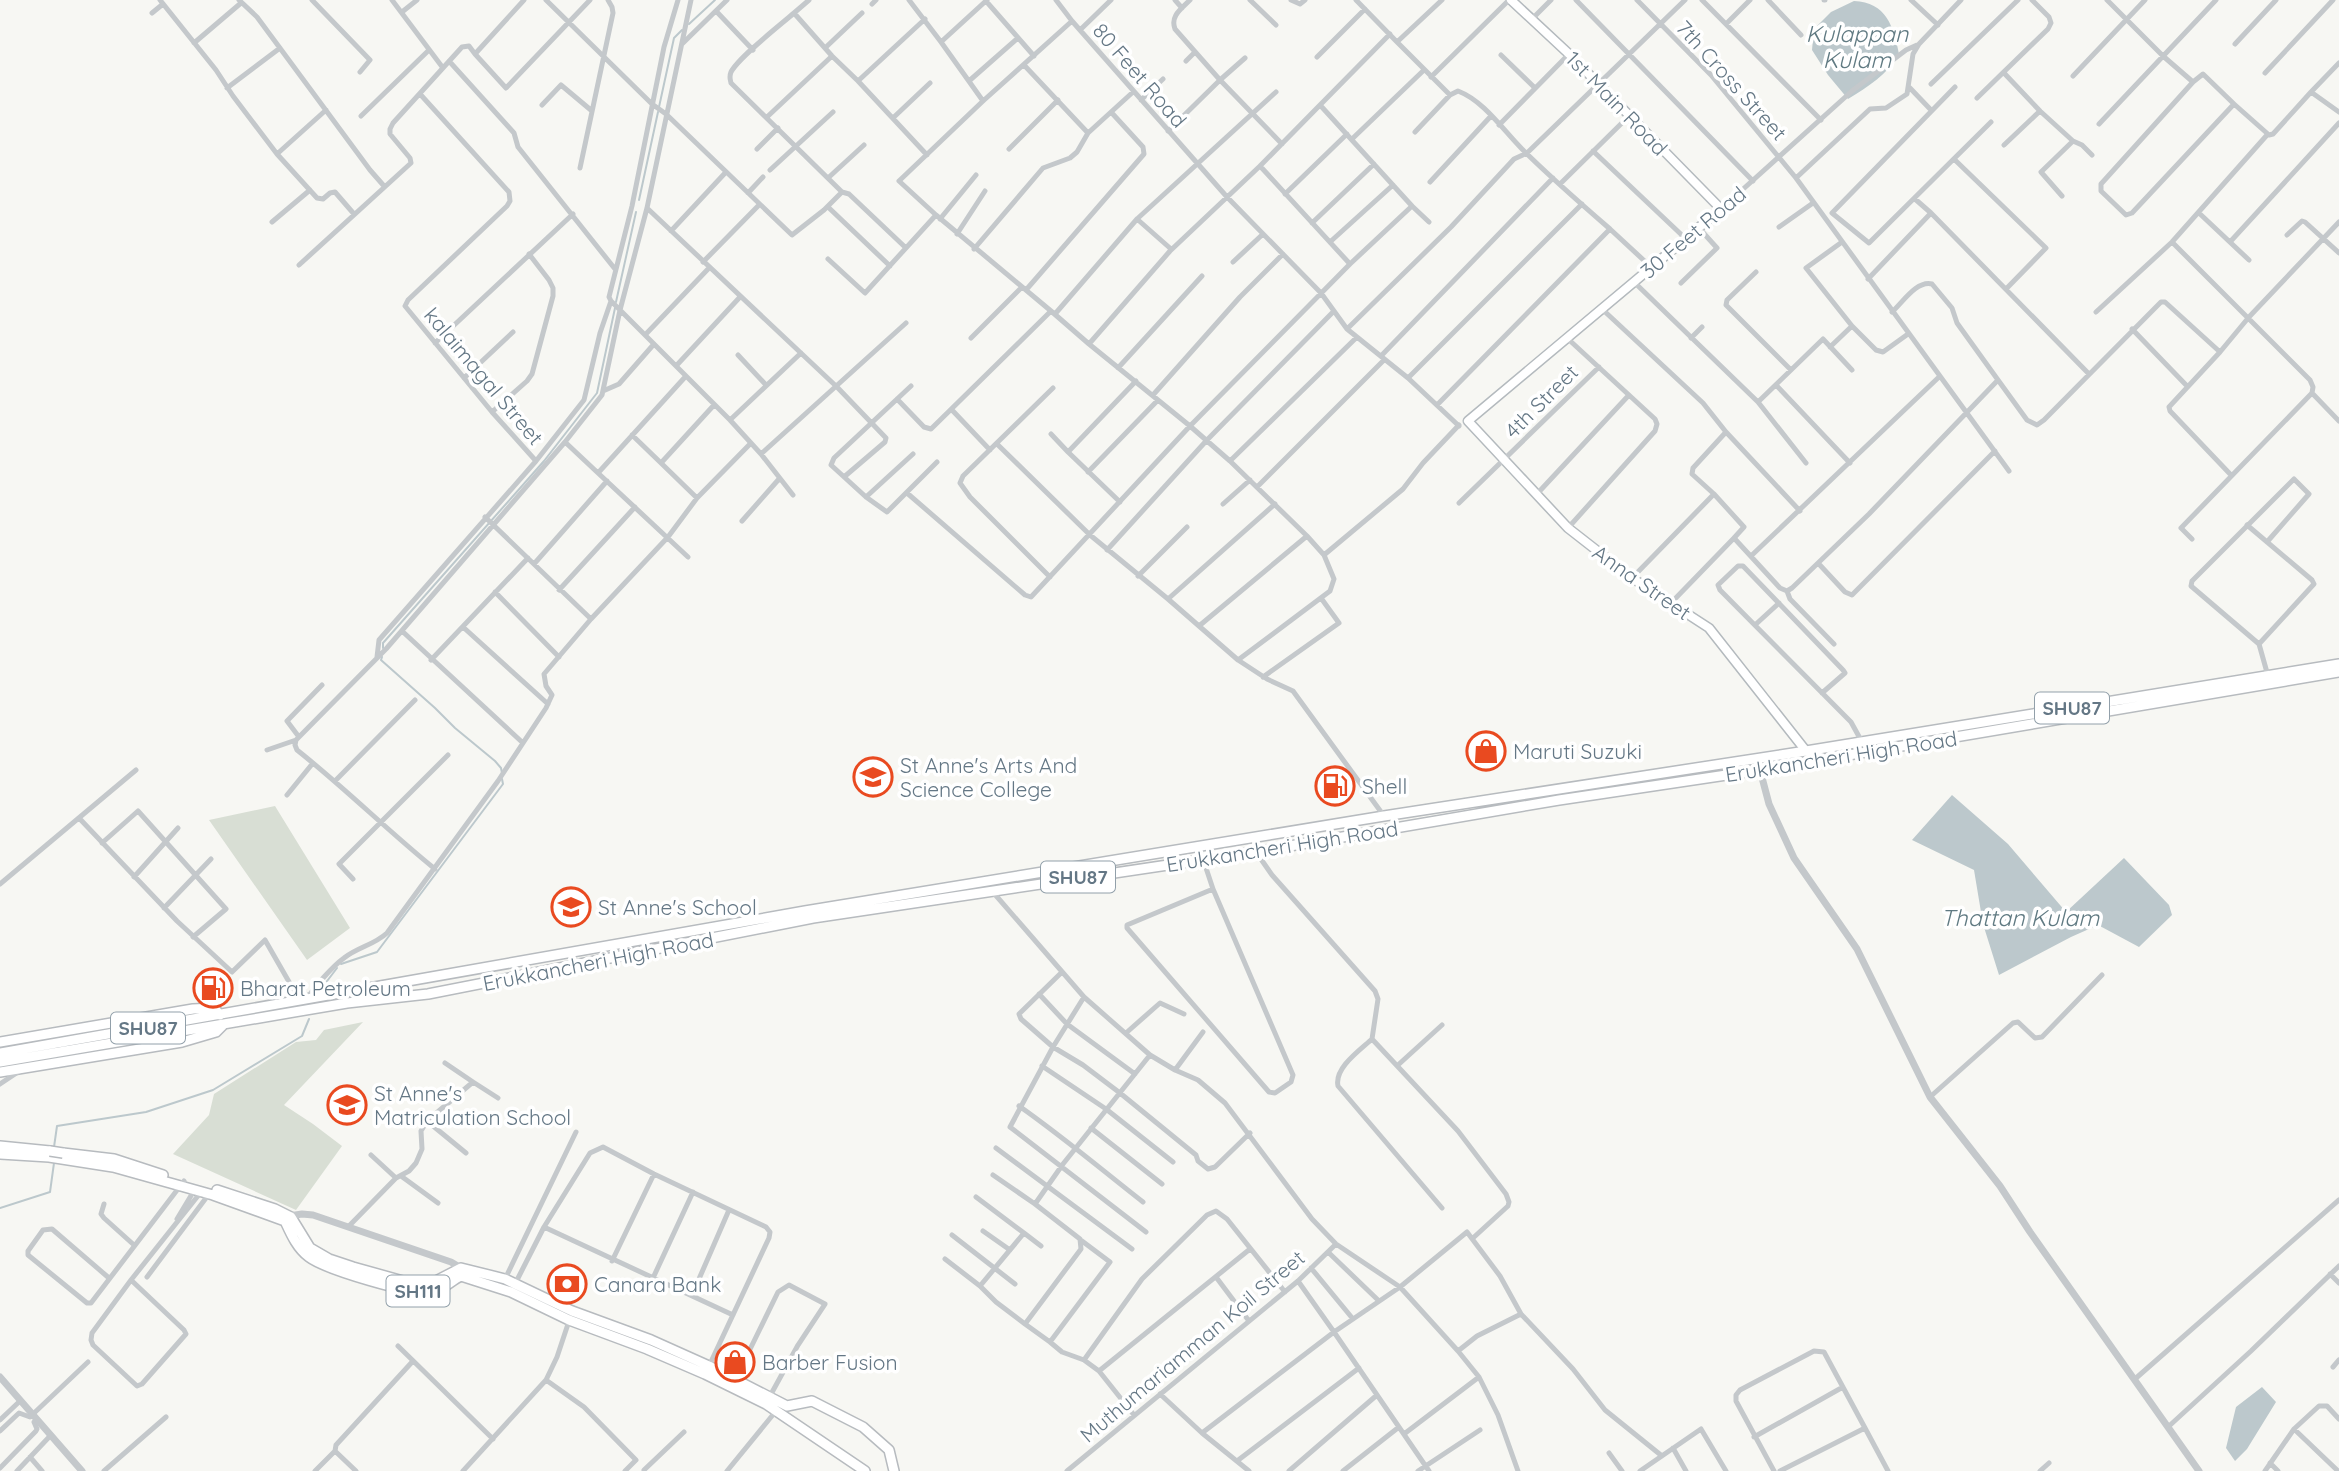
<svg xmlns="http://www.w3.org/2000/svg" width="2339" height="1471" viewBox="0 0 2339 1471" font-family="Quicksand,sans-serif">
	<rect width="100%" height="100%" fill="#f7f7f3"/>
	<!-- green -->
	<path fill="#d8ded4" d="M275,806L350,928L307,960L209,820Z
		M363,1022L284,1105L313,1124L342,1146L296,1210L173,1154L209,1115L214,1094L296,1042L316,1040L324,1030Z"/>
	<!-- water -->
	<path fill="#bcc8cc" d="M1854,1C1886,2 1894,27 1899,54C1887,75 1869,86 1848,99L1828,75L1812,50L1814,29L1831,12Z
		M1952,795L2008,844L2066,912L2124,858L2169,905L2172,915L2139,947L2098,925L2071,937L1999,975L1983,924L1974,870L1912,840Z
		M2262,1387L2276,1402L2247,1449L2235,1461L2226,1448L2236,1407Z"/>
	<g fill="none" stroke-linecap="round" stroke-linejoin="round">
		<!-- stream -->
		<path stroke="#bcc8cc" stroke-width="2" d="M689,24L715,0
			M659,107L674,38L682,30
			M639,200L658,112
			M616,302L636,212
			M383,648V643L544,461L597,393L615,308
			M382,657L381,660L435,708L455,728L495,761L501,768L502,773
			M341,964L377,952L503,784L502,779
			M321,989L337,968
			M54,1147L57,1126L146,1112L213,1090L302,1036L309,1019
			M0,1208L50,1192L54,1163"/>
		<!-- secondary casing -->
		<g stroke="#b4babe" stroke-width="11">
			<path id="secondary" d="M1511,0L1569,54L1721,209L1468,421L1568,528L1632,578L1709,628L1806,751"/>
		</g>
		<!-- primary casing -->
		<g stroke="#b7bbbf" stroke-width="12">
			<path id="primary" d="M0,1042L193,1009L214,1008L220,1015
				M0,1053L805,911L1384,816L1806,751L2339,664
				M0,1062L347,1003L428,994L813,918L1255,852L1559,800L1760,770L2339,672
				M0,1072L182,1042L216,1032L224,1024
				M0,1146L50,1151
				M63,1153L114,1159L163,1175
				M0,1154L49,1157L113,1167L213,1195L285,1221C291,1234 297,1248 309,1257C325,1269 413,1296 433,1292C443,1290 452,1280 461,1276L511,1292L569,1320L647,1349L705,1374L766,1404L865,1471
				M217,1190L275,1209L291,1217L310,1248L329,1259L353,1267L403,1281L430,1284L461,1268L505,1279L572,1311L651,1340L709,1366L787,1406L812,1401L863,1427L889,1450L894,1471"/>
		</g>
		<!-- minor -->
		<path stroke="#c4c8cb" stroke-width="5" d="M160,0L216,70L233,96L277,154L317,198L323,199L330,193L335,192L354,214
			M239,0L257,17L370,170L384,186
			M312,0L370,60L360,72
			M392,0L443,68
			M546,0L652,104L666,114L792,235L824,210L842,192
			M691,0L647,208L620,310L730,420L761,454L793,495
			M909,0L941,42L987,0
			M1056,0L1072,21
			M1175,0L1182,8
			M1250,0L1276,25
			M1291,0L1300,4L1305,0
			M1356,0L1397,42
			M1442,0L1397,42L1450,95
			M1576,0L1753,181
			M1637,0L1711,75L1796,178L1870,109L1886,108L1907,94L1913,54L1919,44L1961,0
			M1702,0L1821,120
			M1768,0L1801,35
			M1824,0H1825
			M1911,0L1938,25
			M2107,0L2163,56L2193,82
			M986,1L1034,56
			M872,4L876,0
			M716,11L753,50
			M402,12L417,0
			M152,13L163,4
			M794,13L809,0
			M1532,19L1551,0
			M1726,24L1750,0
			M1080,30L1111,0
			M941,42L983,101
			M194,43L241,3
			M682,44L727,0
			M2235,44L2276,0
			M825,48L862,13
			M475,54L506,88L590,0
			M1501,55L1535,88
			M1317,57L1365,9
			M1245,58L1220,80L1282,144
			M449,61L514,133L518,147L615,269
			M1186,61L1195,52
			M1024,65L1088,133L1133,92
			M2004,73L2040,111L2073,141L2041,172L2062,196
			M2265,73L2333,0
			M2203,74L2234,104L2132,213L2126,215L2101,191V184L2193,82Z
			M2073,76L2145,0
			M1431,77L1509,0
			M858,81L927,155
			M969,81L1018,38
			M1931,84L2018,0
			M1955,87L1832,213L1869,243L1991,122
			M227,88L280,48
			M1910,88L1931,110
			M2311,92L2339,63
			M420,94L509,192L510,201L507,206L408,300L405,306L492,412L536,461
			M1977,98L2048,29L2051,23L2049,17L2032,0
			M1141,100L1163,79
			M2234,104L2269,135L2273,134L2311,92L2339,112
			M542,105L561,85L592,111
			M1320,105L1260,166L1350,264L1412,206L1320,105L1390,34
			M361,116L429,50
			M767,117L832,56
			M894,117L930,83
			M2099,124L2216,0
			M1499,125L1569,54
			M1168,131L1220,80L1175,29C1170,16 1181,9 1190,0
			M1415,132L1450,95L1458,91C1484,101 1503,130 1522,149C1550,177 1580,203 1610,229L1437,405
			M1352,139L1424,70
			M2073,141L2082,145L2092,155
			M2004,145L2040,111
			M757,149L778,128
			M1009,149L1058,100
			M1593,151L1686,239
			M277,154L326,110
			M1955,160L2046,248L2007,288
			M1260,166L1170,251L1089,344L1190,426L1350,264
			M580,168L613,13L612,7L608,0
			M770,170L833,112
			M828,178L864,145
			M1796,178L2009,471
			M1430,182L1491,116
			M1560,184L1629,116
			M748,193L763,177
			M1285,194L1347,134
			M1412,206L1429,222
			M828,207L890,266
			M647,208L837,387L886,438L885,442L844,477
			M1721,209L1852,91L1906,50L1917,45
			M1931,213L2089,374
			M2199,213L2249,260
			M936,215L1051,311
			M940,219L976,175
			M1137,219L1276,92
			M272,222L310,190
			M1312,223L1374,164
			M1779,227L1813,203
			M1610,229L1651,267
			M671,231L726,172
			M957,234L985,191
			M2287,235L2302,221L2305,222L2339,253
			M1330,242L1393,185
			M2172,242L2310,380L2313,387L2312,393
			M2230,242L2339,123
			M906,248L849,194L842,192L731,83C730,78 729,77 731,72C739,57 779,26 794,13L832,56L858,81L925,19
			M974,249L1043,168L1070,158L1077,152L1088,133
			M828,259L865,293L936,215L899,181L983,101L1072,21L1227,197L1321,293L1347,329L1408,378L1459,426
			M703,262L759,205
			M1233,262L1263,234
			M299,265L411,163L410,158L390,134V129L393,123L462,47L469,46L475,54L524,0
			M1756,272L1727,300L1726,305L1791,370
			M1868,279L1931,213L1915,199
			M1634,282L1758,402L1823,339L1852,370
			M1681,283L1717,248L1699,228
			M1026,290L1144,154L1143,147L1111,112
			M1602,309L1703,403L1726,432
			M1892,312C1903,302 1917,280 1932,284L1952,308L1957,323L1998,380
			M2096,312L2172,242L2267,135
			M1055,314L1137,219L1171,249
			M1852,326L1876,350L1883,352L1908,334
			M1347,329L1451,227L1514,159L1527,153L1685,0
			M2132,329L2187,386
			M645,335L709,268
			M971,338L1022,287
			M1567,338L1655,419L1657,424L1655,431L1568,528
			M1691,338L1702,327
			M435,343L573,214
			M1830,347L1852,326L1806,268L1842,242
			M738,355L766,385
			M1381,356L1553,178
			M676,366L740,297
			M1118,368L1202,276
			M464,378L513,332
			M1408,378L1582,204
			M1776,385L1850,463
			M911,386L834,458L831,465L866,497L887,512L937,462
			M603,391L619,384L654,344
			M1153,395L1240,297L1283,254
			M897,399L924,427L931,429L1051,311L1089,344
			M1758,402L1806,463
			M952,410L990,450
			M492,412L527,381L532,374L553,296V288L549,280L529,254
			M730,420L801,353
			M1051,434L1068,452
			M632,435L661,463
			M565,442L598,473L686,376
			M997,444L1090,535L1168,599L1238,660
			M761,454L906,323
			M1230,461L1357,337
			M1088,472L1158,400
			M598,473L688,557
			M2231,475L2170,411L2169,407L2220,352L2249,317L2339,222
			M1257,487L1384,360
			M907,493L1025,595L1031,597L1190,426L1230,461L1307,536L1199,626
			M1714,494L1744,527L1734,538
			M1536,495L1629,395
			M866,497L913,454
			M697,498L661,463L714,405
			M1120,502L1068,452L1136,381
			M1459,503L1599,367
			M1223,504L1250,480
			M485,517L591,619
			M742,521L779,479
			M2247,525L2312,580L2314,584L2259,644
			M1307,536L1324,555
			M2192,539L2181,528L2312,393L2339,421
			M2267,542L2309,494L2294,479L2192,581L2191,586L2259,644L2268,676
			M1107,550L1207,440L1333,312
			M1751,556L1939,377
			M1818,563L1845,592L1852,595L1995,451
			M534,564L607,481
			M1138,576L1187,527
			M1050,577L970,497L960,483L963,476L1053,388
			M1632,578L1714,494L1692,474L1693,468L1726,432L1800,511
			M559,590L635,507
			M1787,591L1790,599L1834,644
			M495,592L559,657
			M1168,599L1275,504
			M1670,604L1734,538L1780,588L1787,591L1792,588L1869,514L1998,380L2027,420L2037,425L2044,420L2161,302H2165L2220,352
			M1755,625L1779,603
			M463,627L548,704
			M402,631L523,743
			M377,657L379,640L536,461L584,400L600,333L611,301L609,297L632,206L664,47L678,0
			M431,660L528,558
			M1263,677L1339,623L1321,598
			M1822,693L1845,673L1843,670L1743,566H1738L1718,585L1720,590L1851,722L1862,742
			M299,737L287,721L322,685
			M296,740L295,745L297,750C345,788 388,831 435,869
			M267,750L296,740L386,649L565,442L602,395L620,310L611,301
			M335,781L415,700
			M287,795L313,763
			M1384,816L1293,691L1267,679L1238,660L1330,591L1334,579L1324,555L1403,489L1423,463L1459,425
			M79,818L177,921L232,972L265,940L300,1001
			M102,843L138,811L226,909L193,937
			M1256,852L1272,875L1375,991L1378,999L1372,1039L1458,1131L1506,1194L1509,1202L1508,1206L1473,1238
			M1203,859L1213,889L1293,1075L1291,1082L1275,1093L1269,1092L1127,928V925L1213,889
			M134,877L178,828
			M353,879L339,864L448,755
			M0,884L136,770
			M992,891L1084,997
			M164,908L211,859
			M1061,973L1019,1014L1021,1019L1053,1047L1083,1065L1120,1093L1196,1155L1198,1161L1208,1169L1215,1167L1250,1133
			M1039,994L1067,1024L1135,1074
			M307,999C314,987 333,966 344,958C358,947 374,945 387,933L498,781L546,708L552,695L546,686L544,674L591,619L668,537L697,498L751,443
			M1126,1033L1160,1003L1184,1014
			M1372,1039C1360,1050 1334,1068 1338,1086L1442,1208
			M445,1063L473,1082
			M1398,1065L1442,1025
			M1042,1066L1106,1109L1173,1162
			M1175,1070L1203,1032
			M0,1084L21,1070
			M1930,1097L2013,1023L2018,1022L2035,1038L2042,1037L2102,975
			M1019,1106C1062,1136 1102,1170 1143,1202
			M427,1121L466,1153
			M1091,1128L1162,1184
			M996,1148L1132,1249
			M371,1155L396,1178
			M993,1175L1035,1204L1063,1164L1150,1055
			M401,1176L438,1203
			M104,1204L101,1214L104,1218L134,1245
			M177,1219L195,1189
			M348,1227L396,1178L409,1171L416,1163L422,1149L421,1131L427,1121L473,1082L498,1098
			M544,1227L733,1315
			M983,1231L1010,1250
			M1146,1232L1010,1127L1053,1047L1084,997L1150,1055L1175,1070L1198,1080L1225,1103L1312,1219L1336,1244L1400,1287L1458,1351L1479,1377L1498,1415L1518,1471
			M1024,1233L1041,1246
			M952,1235L1015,1284
			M1328,1252L1379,1301
			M945,1259L980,1286L1024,1233L976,1197
			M612,1261L654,1174
			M1311,1268L1353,1319
			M2330,1274L2339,1283
			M147,1277L209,1194
			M1216,1277L1249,1321
			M109,1278L52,1229L43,1230L28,1251V1255L87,1303H91L184,1181
			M653,1278L693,1192
			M505,1279L576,1132
			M131,1280L184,1330L186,1334L142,1384L137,1386L93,1345L91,1340L92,1333L131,1280L201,1192
			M1298,1281L1334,1332L1400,1287L1467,1232L1500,1276L1521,1314L1573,1369L1605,1410L1662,1456
			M515,1284L544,1227L590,1153L603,1147L654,1174L766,1227L770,1232L769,1238L709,1366
			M980,1286L996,1302L1025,1324L1081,1249L1080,1239L1035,1204
			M692,1295L729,1210
			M1025,1324L1050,1342L1110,1262L1082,1241
			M1050,1342L1062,1352L1084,1360
			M398,1346L493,1439
			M1458,1351L1477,1336L1521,1314
			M2333,1367L2339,1360
			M1099,1371L1250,1249
			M736,1378L778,1292L789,1285L825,1304L798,1345L770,1396
			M2135,1379L2339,1200
			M546,1380L584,1407L636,1460L625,1471
			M1160,1394L1202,1433
			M32,1415L88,1362
			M1134,1415L1099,1371L1084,1360L1142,1279L1207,1215L1216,1211L1227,1219L1285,1292
			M0,1420L20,1401
			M2168,1427L2251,1351L2339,1266
			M2294,1429L2338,1471
			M0,1431L19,1413L30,1417L33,1416
			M1404,1434L1479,1377
			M1754,1437L1843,1387
			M1673,1448L1686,1471
			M1609,1453L1622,1471
			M30,1457L42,1471
			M1237,1461L1359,1368
			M2270,1463L2278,1471
			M0,1468L36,1431L37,1429L34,1422L36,1420
			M644,1470L684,1432
			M17,1471L51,1435
			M104,1471L166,1417
			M315,1471L335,1451
			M356,1471L335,1451L336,1445L413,1361
			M463,1471L546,1380L557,1357L570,1318
			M727,1471L776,1411
			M1067,1471L1298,1281L1336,1244
			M1249,1471L1202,1433L1334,1332L1429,1471
			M1289,1471L1377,1395
			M1343,1471L1399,1427
			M1418,1471L1480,1430
			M1640,1471L1701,1429L1726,1471
			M1774,1471L1736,1401V1395L1740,1390L1814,1351L1824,1352L1865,1428
			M1780,1471L1865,1428L1888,1471
			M2040,1471L2049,1463
			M2265,1471L2294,1429L2319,1406H2327L2339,1419"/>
		<!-- tertiary -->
		<path stroke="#c4c8cb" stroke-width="7" d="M1760,770L1769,804L1794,858L1857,949L1930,1097L2000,1186L2030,1232L2199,1471
			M289,1216L302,1214L313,1215L451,1262L461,1268
			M0,1377L82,1471"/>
		<!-- secondary -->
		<use href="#secondary" stroke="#fff" stroke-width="8"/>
		<!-- primary -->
		<use href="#primary" stroke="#fff" stroke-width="9"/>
		<!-- primary-bridge casing -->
		<g stroke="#b7bbbf" stroke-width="12" stroke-linecap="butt">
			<path id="primary-bridge" d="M50,1151L63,1153"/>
		</g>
		<!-- primary-bridge -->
		<use href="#primary-bridge" stroke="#fff" stroke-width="9"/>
	</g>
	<!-- icons -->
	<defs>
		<g id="shop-ring" transform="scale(2.0125)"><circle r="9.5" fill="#fff" stroke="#e94a20" stroke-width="1.5"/><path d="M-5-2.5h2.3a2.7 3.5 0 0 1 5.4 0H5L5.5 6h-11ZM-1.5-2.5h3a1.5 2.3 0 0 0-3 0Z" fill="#e94a20"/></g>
		<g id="university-ring" transform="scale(2.0125)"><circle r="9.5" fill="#fff" stroke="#e94a20" stroke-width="1.5"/><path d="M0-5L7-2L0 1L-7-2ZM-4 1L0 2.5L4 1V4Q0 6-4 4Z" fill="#e94a20"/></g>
		<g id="fuel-ring" transform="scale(2.0125)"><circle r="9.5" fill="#fff" stroke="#e94a20" stroke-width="1.5"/><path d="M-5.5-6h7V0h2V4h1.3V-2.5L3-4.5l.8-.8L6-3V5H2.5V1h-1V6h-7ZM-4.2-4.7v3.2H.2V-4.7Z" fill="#e94a20"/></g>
		<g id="school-ring" transform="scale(2.0125)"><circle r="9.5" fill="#fff" stroke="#e94a20" stroke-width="1.5"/><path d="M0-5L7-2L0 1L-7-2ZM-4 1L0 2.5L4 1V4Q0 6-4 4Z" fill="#e94a20"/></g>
		<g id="bank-ring" transform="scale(2.0125)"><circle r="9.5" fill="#fff" stroke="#e94a20" stroke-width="1.5"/><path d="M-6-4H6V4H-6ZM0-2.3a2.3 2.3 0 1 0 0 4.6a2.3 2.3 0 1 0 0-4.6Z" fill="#e94a20"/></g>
	</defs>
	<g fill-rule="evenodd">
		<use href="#shop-ring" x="1486" y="751"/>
		<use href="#university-ring" x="873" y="777"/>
		<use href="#fuel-ring" x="1335" y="786"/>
		<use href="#school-ring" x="571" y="907"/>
		<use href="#fuel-ring" x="213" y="988"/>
		<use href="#school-ring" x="347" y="1105"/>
		<use href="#bank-ring" x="567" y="1284"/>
		<use href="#shop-ring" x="735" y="1362"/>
	</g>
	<g text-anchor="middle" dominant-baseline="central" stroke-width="7" stroke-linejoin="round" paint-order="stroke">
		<!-- shield labels -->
		<g fill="#fff" stroke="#92a0aa" stroke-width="2">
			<rect x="2035" y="692.5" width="74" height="31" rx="5"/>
			<rect x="1041" y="861.5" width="74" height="31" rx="5"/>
			<rect x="111" y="1012.5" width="74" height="31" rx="5"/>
			<rect x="386.5" y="1275.5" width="63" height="31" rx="5"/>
		</g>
		<g font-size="19" font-weight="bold" fill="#647785">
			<text x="2072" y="708">SHU87</text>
			<text x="1078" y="877">SHU87</text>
			<text x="148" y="1028">SHU87</text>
			<text x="418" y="1291">SH111</text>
		</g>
		<!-- street labels -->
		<g font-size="21" fill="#647785" stroke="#fff">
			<text transform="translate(1140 75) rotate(49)">80 Feet Road</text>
			<text transform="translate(1732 80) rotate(48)">7th Cross Street</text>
			<text transform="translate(1617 103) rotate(46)">1st Main Road</text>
			<text transform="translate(1693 232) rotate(-40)">30 Feet Road</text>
			<text transform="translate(484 376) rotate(50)">kalaimagal Street</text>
			<text transform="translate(1541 401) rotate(-45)">4th Street</text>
			<text transform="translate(1642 582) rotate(35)">Anna Street</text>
			<text transform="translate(1841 756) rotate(-9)">Erukkancheri High Road</text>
			<text transform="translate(1282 846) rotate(-9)">Erukkancheri High Road</text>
			<text transform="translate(598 961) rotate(-11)">Erukkancheri High Road</text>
			<text transform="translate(1192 1346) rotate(-40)">Muthumariamman Koil Street</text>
		</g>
		<!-- poi labels -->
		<g font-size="21" fill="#647785" stroke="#fff" text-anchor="start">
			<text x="1513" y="751">Maruti Suzuki</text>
			<text x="900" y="765">St Anne's Arts And<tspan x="900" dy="24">Science College</tspan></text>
			<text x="1362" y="786">Shell</text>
			<text x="598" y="907">St Anne's School</text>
			<text x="240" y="988">Bharat Petroleum</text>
			<text x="374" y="1093">St Anne's<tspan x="374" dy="24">Matriculation School</tspan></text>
			<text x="594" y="1284">Canara Bank</text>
			<text x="762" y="1362">Barber Fusion</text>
		</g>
		<!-- water labels -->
		<g font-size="23" font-style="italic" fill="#607a82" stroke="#fff">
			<text x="1857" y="33">Kulappan<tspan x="1857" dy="26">Kulam</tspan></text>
			<text x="2020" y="917">Thattan Kulam</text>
		</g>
	</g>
</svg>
